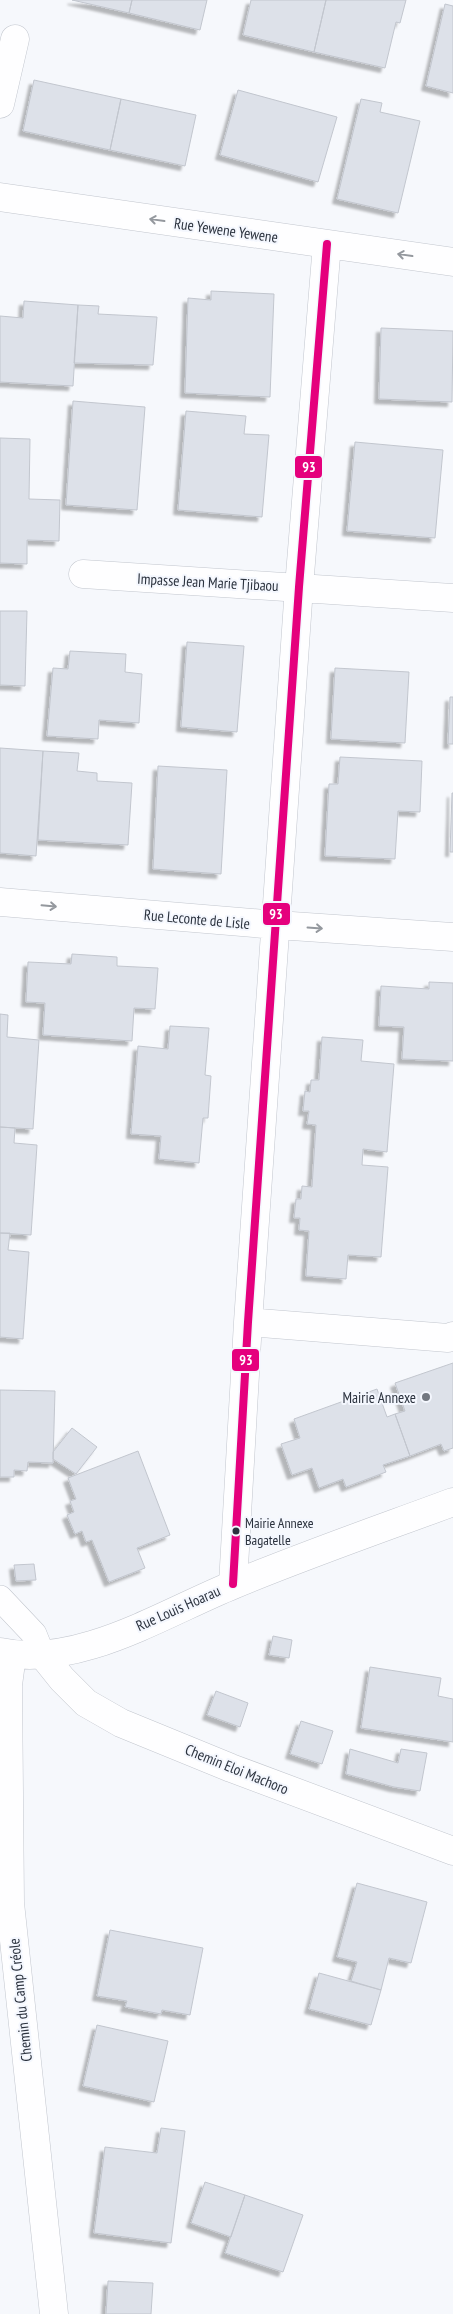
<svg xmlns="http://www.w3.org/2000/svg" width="453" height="2314" viewBox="0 0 453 2314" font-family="'PT Sans Narrow',sans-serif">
	<defs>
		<filter id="shadow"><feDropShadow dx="-4.5" dy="4.5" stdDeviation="1" flood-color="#0004"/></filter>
	</defs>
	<rect width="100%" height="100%" fill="#f6f8fc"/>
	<!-- building -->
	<path fill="#dde1e9" stroke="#c2c6ce" filter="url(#shadow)" d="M72,0H132L129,13Z
		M132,0H207L200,30L129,13Z
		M251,0H326L314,52L243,35Z
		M326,0H406L400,23L396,22L385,68L314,52Z
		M445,4L453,6V93L426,86Z
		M34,80L121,99L110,150L23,131Z
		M238,90L337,117L318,182L220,155Z
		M121,99L196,115L185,166L110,150Z
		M361,99L382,103L380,112L420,121L398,213L337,199Z
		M211,291L274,294L270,397L185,393L188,298L211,300Z
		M24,301L78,305L73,386L0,382V316L23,318Z
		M78,305L99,306L98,314L157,317L153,365L74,363Z
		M381,328L453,331L452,402L379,399Z
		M73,401L145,407L137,510L66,505Z
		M186,411L246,416L244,434L269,435L262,517L178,510Z
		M0,438L30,439L29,499L60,500L59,541L27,540V564L0,563Z
		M355,442L443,450L435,538L347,531Z
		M0,611H27L25,686L0,685Z
		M187,642L244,646L237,732L181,727Z
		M70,651L126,654L125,672L142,674L139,723L99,720L98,739L47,736L53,668L68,669Z
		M335,668L409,672L405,743L331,739Z
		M450,697H453V744H448Z
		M0,748L43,751L36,856L0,853Z
		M43,751L79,753L77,771L97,773V781L132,783L128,845L38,840Z
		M340,757L422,761L420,812L398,811L395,859L325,856L329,784H338Z
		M158,766L227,770L221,874L153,869Z
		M452,793H453V852H450Z
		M72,954L117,957V966L158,968L155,1009L134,1008L132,1041L43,1035L45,1003L26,1002L28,962L71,964Z
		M429,982L453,983V1061L402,1059L404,1027L379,1026L381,986L429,989Z
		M0,1014L8,1015L7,1037L39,1040L33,1129L0,1127Z
		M170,1026L209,1028L205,1075L211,1076L208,1118H203L199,1163L159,1159L161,1136L131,1134L138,1046L168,1049Z
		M322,1037L363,1040L361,1061L394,1064L387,1152L363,1149L362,1165L388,1167L381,1257L348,1255L346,1279L306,1276L309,1231L299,1230L300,1218H294L296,1199H301L302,1186L312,1187L316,1125L307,1124L309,1111H303L305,1091L310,1092L311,1080H319Z
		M0,1127L15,1128L14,1143L37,1145L31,1235L0,1233Z
		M0,1233H10L8,1250L29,1252L23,1339L0,1337Z
		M453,1363V1448L444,1451L441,1444L410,1456L395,1414L405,1411L395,1383Z
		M377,1389L387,1417L395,1414L410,1456L383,1465L386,1472L346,1487L343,1479L319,1488L312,1468L292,1475L281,1444L300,1438L294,1419Z
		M0,1390L55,1391L53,1463L28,1462L27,1471L14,1470V1477H0Z
		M72,1428L97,1447L76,1474L53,1459V1452Z
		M138,1451L170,1535L137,1548L145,1568L109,1582L92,1540L86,1542L82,1531L75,1534L67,1515L74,1512L70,1501L76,1499L68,1478Z
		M34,1564L36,1580L16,1581L14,1565Z
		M273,1636L292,1640L289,1658L269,1655Z
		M370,1667L441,1678L438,1696L453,1699V1742L361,1728Z
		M216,1691L248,1703L240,1727L207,1715Z
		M301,1721L333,1731L322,1764L290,1754Z
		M350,1749L398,1763L401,1749L427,1753L420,1791L394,1787L346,1774Z
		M357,1883L427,1902L411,1963L389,1958L381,1990L351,1981L357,1962L337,1957Z
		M110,1930L203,1948L190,2015L162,2010L161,2014L125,2007L127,2001L97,1996Z
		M319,1973L381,1990L371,2025L309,2009Z
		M97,2025L168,2041L154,2102L83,2086Z
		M161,2128L185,2131L171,2243L94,2233L105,2147L157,2153Z
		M205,2182L245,2195L231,2237L191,2223Z
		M245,2195L303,2215L283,2272L225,2253Z
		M108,2281L153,2283L151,2314H106Z"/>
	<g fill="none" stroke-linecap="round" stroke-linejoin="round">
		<!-- lane casing -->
		<g stroke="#c2c6ce" stroke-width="26">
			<path id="lane" d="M0,1598L34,1634L42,1654"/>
		</g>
		<!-- street casing -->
		<g stroke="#c2c6ce" stroke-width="29">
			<path id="street" d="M0,104L15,39
				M0,197L453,262
				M83,574L453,598
				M0,902L277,925L453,937
				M248,1322L448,1338L453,1336
				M233,1584L248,1322L299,587L327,244
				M42,1654L62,1679L86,1703L121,1723L231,1768L453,1851"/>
		</g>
		<!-- secondary casing -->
		<g stroke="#c2c6ce" stroke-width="29">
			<path id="secondary" d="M0,1652C77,1669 164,1613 233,1585C305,1555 380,1529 453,1502
				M12,1655L8,1685L10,1903L54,2314"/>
		</g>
		<!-- lane -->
		<use href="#lane" stroke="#fefeff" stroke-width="25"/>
		<!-- street -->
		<use href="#street" stroke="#fefeff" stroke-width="28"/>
		<!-- secondary -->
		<use href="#secondary" stroke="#fefeff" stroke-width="28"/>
		<!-- bus-1 casing -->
		<g stroke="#f4f7fe" stroke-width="11">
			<path id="bus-1" d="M233,1584L248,1322L299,587L327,244"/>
		</g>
		<!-- bus-1 -->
		<use href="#bus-1" stroke="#e5007d" stroke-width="8"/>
	</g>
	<!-- one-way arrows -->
	<defs><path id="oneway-shaft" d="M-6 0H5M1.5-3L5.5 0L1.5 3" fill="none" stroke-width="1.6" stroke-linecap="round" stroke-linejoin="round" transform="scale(1.25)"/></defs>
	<g stroke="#94989e">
		<use href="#oneway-shaft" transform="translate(157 220) rotate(-172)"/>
		<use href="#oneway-shaft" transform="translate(405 255) rotate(-172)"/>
		<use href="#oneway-shaft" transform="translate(49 906) rotate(5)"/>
		<use href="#oneway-shaft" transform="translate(315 928) rotate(4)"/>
	</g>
	<!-- markers -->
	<circle fill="#727780" stroke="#f4f7fe" stroke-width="2" cx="426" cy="1397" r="5"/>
	<circle fill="#2b323e" stroke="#f4f7fe" stroke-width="2" cx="236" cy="1531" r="4.5"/>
	<g text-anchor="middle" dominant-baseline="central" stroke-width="4" stroke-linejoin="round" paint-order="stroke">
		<!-- bus labels -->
		<g font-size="14" fill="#2b323e" stroke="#f4f7fe" text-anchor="start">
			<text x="245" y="1523">Mairie Annexe<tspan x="245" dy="17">Bagatelle</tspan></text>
		</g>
		<!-- street labels -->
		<g font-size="15" fill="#2b323e" stroke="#f4f7fe">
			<text transform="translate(226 230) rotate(8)">Rue Yewene Yewene</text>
			<text transform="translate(208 582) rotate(3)">Impasse Jean Marie Tjibaou</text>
			<text transform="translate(197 919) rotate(5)">Rue Leconte de Lisle</text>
			<text transform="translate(178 1608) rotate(-24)">Rue Louis Hoarau</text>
			<text transform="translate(237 1769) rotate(22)">Chemin Eloi Machoro</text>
			<text transform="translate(20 2000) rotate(-96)">Chemin du Camp Créole</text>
		</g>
		<!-- poi labels -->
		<g font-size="15" fill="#2b323e" stroke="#f4f7fe" text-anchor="end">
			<text x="416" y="1397">Mairie Annexe</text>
		</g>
	</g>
	<g stroke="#f4f7fe" stroke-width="2">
		<rect x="294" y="455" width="29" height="24" rx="5" fill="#e5007d"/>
		<rect x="262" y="902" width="29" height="24" rx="5" fill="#e5007d"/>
		<rect x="231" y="1348" width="29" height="24" rx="5" fill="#e5007d"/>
	</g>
	<g font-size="14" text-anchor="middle" font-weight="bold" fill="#fff">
		<text x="309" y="472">93</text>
		<text x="276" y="919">93</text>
		<text x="246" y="1365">93</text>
	</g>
</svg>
